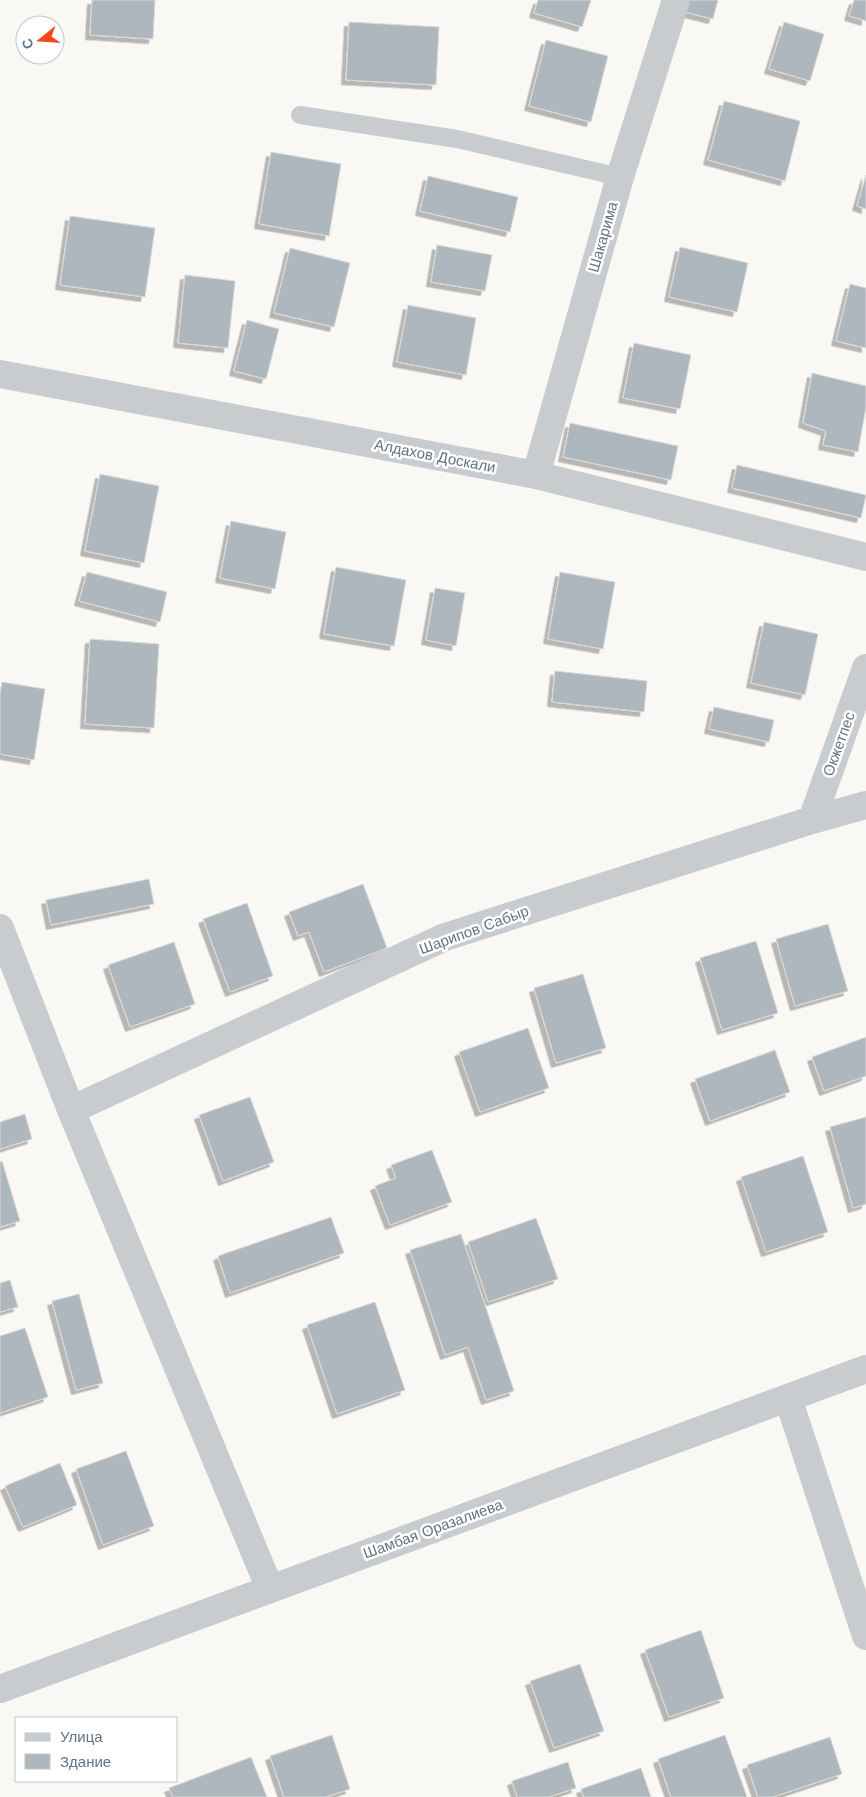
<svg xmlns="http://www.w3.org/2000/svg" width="866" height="1797" viewBox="0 0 866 1797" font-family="'Work Sans',sans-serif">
	<defs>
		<filter id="shadow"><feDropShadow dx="-4.5" dy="4.5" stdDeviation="0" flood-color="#0004"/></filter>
	</defs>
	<rect width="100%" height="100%" fill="#f9f8f5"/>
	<!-- building -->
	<path fill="#aeb7bd" stroke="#dadad8" filter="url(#shadow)" d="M92,0H155L153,39L90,35Z
		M538,0H591L582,27L534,13Z
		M688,0H718L713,19L685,12Z
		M854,0H866V21L849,16Z
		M349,22L439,27L436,85L346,80Z
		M784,22L824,34L810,81L769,69Z
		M546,40L608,56L591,122L529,106Z
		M724,101L800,121L785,181L708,160Z
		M271,152L341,164L329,236L259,224Z
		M866,175V209L857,206Z
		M428,176L518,197L510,232L420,211Z
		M70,216L155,228L145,297L60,285Z
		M437,245L492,255L485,291L431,282Z
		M680,247L748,263L737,312L669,297Z
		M290,248L350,263L334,327L274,313Z
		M185,275L235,281L228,348L178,343Z
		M850,284L866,288V348L836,341Z
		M408,305L476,318L466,375L397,362Z
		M247,320L279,329L266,379L234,371Z
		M634,343L691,355L680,409L623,398Z
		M812,373L866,386V407L858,452L823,445L826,431L803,423Z
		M570,423L678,446L671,480L563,457Z
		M737,465L866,495L861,518L732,488Z
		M100,474L159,486L144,563L85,551Z
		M231,521L286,532L275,589L220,578Z
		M336,567L406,580L394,646L324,634Z
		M87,572L167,592L160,622L79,601Z
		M560,572L615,582L603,649L548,639Z
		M435,588L465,593L456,646L426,640Z
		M764,622L818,634L805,695L751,683Z
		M90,639L159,644L154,728L85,724Z
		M555,671L647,681L644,712L552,702Z
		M2,682L45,689L34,760L0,754V695Z
		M714,707L774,720L769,742L709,729Z
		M149,879L154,904L51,925L46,900Z
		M363,884L387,948L324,972L309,932L298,936L289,912Z
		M247,903L273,976L230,992L203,919Z
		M828,924L848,991L795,1006L776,939Z
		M756,941L778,1013L722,1030L700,958Z
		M174,942L195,1004L130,1027L108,965Z
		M583,974L606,1048L556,1063L534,988Z
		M528,1028L549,1088L480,1112L459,1052Z
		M866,1037V1076L824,1091L812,1057Z
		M775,1050L790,1092L710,1121L695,1079Z
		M250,1097L274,1162L223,1181L199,1115Z
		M25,1114L32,1139L0,1149V1122Z
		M866,1117V1204L853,1208L830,1127Z
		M432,1150L452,1202L390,1225L375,1186L396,1178L391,1165Z
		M803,1156L828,1232L766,1252L741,1177Z
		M2,1161L20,1221L0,1227V1162Z
		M331,1217L344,1253L230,1293L218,1256Z
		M536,1218L558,1279L488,1302L468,1242Z
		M461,1234L514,1391L486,1400L468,1347L445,1355L410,1250Z
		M10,1280L18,1307L0,1312V1283Z
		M79,1294L103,1383L76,1390L52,1301Z
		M375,1302L405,1390L337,1414L307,1325Z
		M25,1328L48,1397L0,1413V1336Z
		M126,1451L154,1526L103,1545L76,1469Z
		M60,1463L77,1505L23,1527L5,1486Z
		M701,1630L724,1698L669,1717L645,1650Z
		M580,1664L604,1731L554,1748L530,1681Z
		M332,1735L350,1789L326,1797H284L270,1756Z
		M725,1735L747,1797H671L658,1759Z
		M830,1737L842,1774L773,1797H758L747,1765Z
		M251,1757L267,1797H173L169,1788Z
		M568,1762L576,1788L549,1797H517L512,1781Z
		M641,1768L651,1797H584L581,1789Z"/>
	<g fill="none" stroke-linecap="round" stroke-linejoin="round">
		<!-- service -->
		<path stroke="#c8cccf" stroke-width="18" d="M300,115L457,139L620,177"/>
		<!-- minor -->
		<path stroke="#c8cccf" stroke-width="28" d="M0,374L536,475L866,557
			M536,475L620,177L676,0
			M812,820L866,668
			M0,928L71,1110L270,1589
			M71,1110L445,937L812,820L866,805
			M788,1398L866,1636
			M0,1689L866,1369"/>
	</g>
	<g text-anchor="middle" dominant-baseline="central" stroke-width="5" stroke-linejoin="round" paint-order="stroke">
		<!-- street labels -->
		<g font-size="15" fill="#617583" stroke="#fff">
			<text transform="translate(603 237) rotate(-74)">Шакарима</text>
			<text transform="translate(435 456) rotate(11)">Алдахов Доскали</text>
			<text transform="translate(839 744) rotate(-70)">Окжетпес</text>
			<text transform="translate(474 930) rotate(-20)">Шарипов Сабыр</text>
			<text transform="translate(433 1529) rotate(-20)">Шамбая Оразалиева</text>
		</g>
	</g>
	<!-- legend -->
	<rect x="15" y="1717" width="162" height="65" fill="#ffffff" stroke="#c0c8cd"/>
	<rect x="25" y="1733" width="25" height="8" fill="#c8cccf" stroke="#c0c8cd"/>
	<text x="60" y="1742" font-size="15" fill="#617583">Улица</text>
	<rect x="25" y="1754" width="25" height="15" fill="#aeb7bd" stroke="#c0c8cd"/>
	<text x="60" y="1767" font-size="15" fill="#617583">Здание</text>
	<!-- north arrow -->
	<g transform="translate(40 40) rotate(253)"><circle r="24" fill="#ffffff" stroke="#c0c8cd"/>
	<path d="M0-4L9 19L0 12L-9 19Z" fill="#f3481a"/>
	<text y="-8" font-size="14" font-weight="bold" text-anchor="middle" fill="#617583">С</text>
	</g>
</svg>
